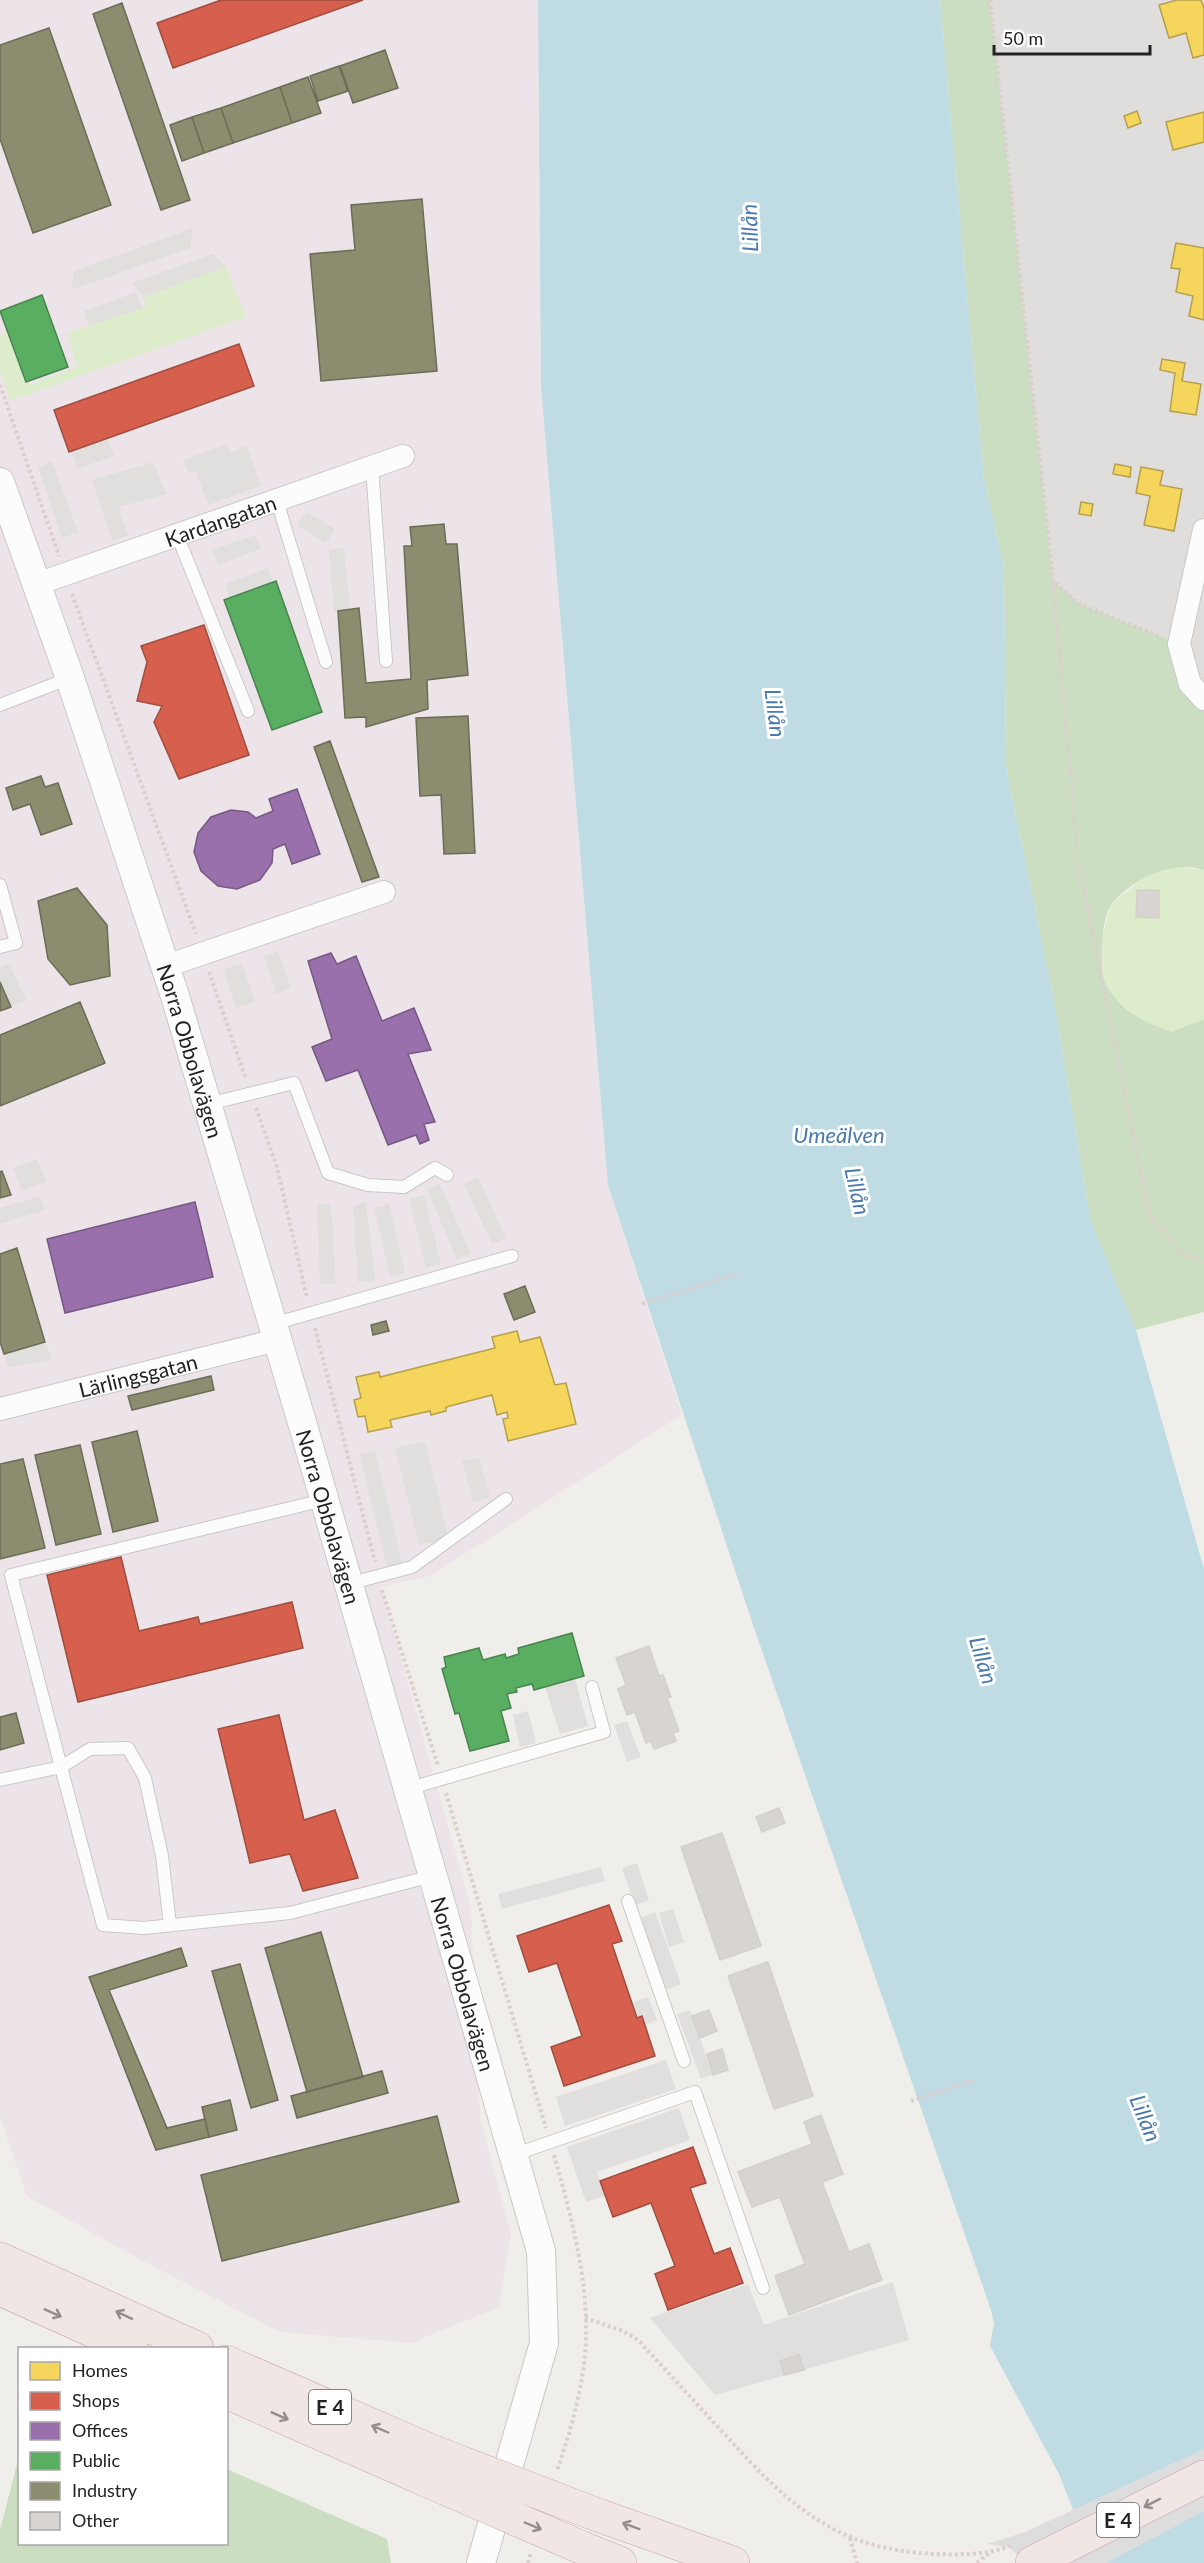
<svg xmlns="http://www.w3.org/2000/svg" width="1204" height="2563" viewBox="0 0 1204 2563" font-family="Lato,sans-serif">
	<rect width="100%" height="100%" fill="#f0eeeb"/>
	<!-- residential -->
	<path fill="#dfdedc" d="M990,0H1204V699L1179,644L1079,604L1053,581Z"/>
	<!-- industrial -->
	<path fill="#ede4e9" d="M0,0H538L541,386L608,1185L682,1415L430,1576L381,1587L471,1908L480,2117L511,2234L499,2307L411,2343L280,2332L139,2259L27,2196L0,2118Z"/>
	<!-- grass -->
	<path fill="#ddeccb" d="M226,267L246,317L10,401L0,371V335L8,333L28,385L77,367L67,333L142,308L146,306L143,297Z
		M1171,866L1204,870V1019L1171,1032L1139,1019L1117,1001L1103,979L1102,939L1110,906L1143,878Z"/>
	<!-- forest -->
	<path fill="#cbdec1" d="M940,0H990L1053,581L1079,604L1179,644L1204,699V870C1173,859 1131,879 1111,905C1101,919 1101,959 1103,977C1105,984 1112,994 1117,1000C1131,1017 1152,1024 1171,1032L1204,1019V1312L1136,1330L1091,1222L1055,1006L1006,767L1004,567L984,479Z
		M19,2456L20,2544H226L227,2469L387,2539L391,2563H0V2530Z"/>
	<!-- parking -->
	<path fill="#e0dfde" d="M193,228L190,248L71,290L74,271Z
		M213,254L226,267L143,297L132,283Z
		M136,292L142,308L89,326L84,311Z
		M108,439L114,456L77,469L71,451Z
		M227,444L230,452L247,446L261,486L208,505L196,471L188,473L183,460Z
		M52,461L78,532L62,538L38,467Z
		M153,462L166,494L119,507L128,536L112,540L92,480Z
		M306,512L335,529L326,543L297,526Z
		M256,535L261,549L218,565L212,550Z
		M344,548L350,610L334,612L329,550Z
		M268,568L273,582L230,598L225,584Z
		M278,951L291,988L276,994L264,956Z
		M9,963L26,1000L11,1007L0,982V968Z
		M242,963L255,1002L236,1008L224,969Z
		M37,1159L46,1182L22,1191L13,1168Z
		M478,1177L506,1238L492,1244L464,1184Z
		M440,1184L471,1254L457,1260L427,1189Z
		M424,1195L441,1264L426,1268L409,1199Z
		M40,1196L45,1210L0,1224V1208Z
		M366,1202L375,1281L358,1282L353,1206Z
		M317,1204H331L336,1284H320Z
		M389,1204L405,1273L390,1277L374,1208Z
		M45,1342L52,1359L9,1368L4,1354Z
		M425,1441L449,1538L419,1545L395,1448Z
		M375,1451L402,1563L387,1567L359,1454Z
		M479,1457L490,1497L473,1502L462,1461Z
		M575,1679L588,1726L560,1734L545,1687Z
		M528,1711L536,1743L520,1747L513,1715Z
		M627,1721L641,1757L627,1762L614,1725Z
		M637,1863L649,1900L635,1906L622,1868Z
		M601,1867L605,1881L502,1909L498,1894Z
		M673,1909L684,1942L669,1947L659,1913Z
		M655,1912L681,1984L666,1990L640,1918Z
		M648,1997L657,2020L645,2025L642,2016L637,2018L632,2002Z
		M690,2010L713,2075L701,2079L677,2014Z
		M666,2060L676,2089L565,2126L556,2097Z
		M679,2108L690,2140L597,2172L605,2196L586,2202L567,2147Z
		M893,2282L909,2340L715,2395L650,2318L748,2284L764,2325Z"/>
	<!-- water -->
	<path fill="#bfdbe3" d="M538,0H940L984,479L1004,567L1006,767L1055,1006L1091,1222L1136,1330L1204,1569V2563H1094L1059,2474L990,2346L994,2323L991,2310L752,1622L608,1185L541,386Z"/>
	<!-- pier -->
	<path fill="#dedddd" d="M1204,2449V2511L1106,2563H1027L1008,2547L987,2544L1025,2532Z"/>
	<!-- homes -->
	<path fill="#f6d55c" stroke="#b69f4b" stroke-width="1.5" d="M1177,0H1201L1204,8V55L1193,58L1186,33L1169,38L1159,5Z
		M1137,111L1141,123L1128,128L1124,116Z
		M1204,112V142L1173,150L1166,122Z
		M1176,243L1204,248V320L1189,316L1193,296L1176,292L1180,269L1171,268Z
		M1162,359L1185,363L1182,381L1201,384L1196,415L1170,411L1175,373L1160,370Z
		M1115,464L1131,467L1130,477L1113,474Z
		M1141,467L1163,471L1160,485L1182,489L1174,531L1144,525L1150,496L1136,493Z
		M1081,502L1093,504L1091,516L1079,514Z
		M517,1331L520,1342L540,1337L555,1385L566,1383L576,1424L508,1441L503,1419L508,1418L507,1412L497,1415L492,1395L446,1407V1411L431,1415L430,1411L390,1420L392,1427L368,1432L365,1416L358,1417L354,1400L361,1398L356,1377L379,1372L380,1377L495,1348L492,1337Z"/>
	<!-- shops -->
	<path fill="#d6604d" stroke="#a04d40" stroke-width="1.5" d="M221,0H363L173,68L157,23Z
		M239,344L254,386L69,452L54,410Z
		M204,625L249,755L179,779L154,722L162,706L137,701L147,662L141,646Z
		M121,1557L139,1631L198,1617L200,1624L292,1602L303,1648L78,1702L47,1575Z
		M279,1715L304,1820L335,1810L358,1878L303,1891L290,1854L250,1863L218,1729Z
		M609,1905L622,1941L612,1944L637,2018L642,2016L655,2056L564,2086L551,2047L582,2036L557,1963L529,1972L517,1936Z
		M693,2147L706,2183L690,2188L714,2254L730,2248L743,2283L668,2310L655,2274L675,2266L651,2203L613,2217L600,2181Z"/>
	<!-- offices -->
	<path fill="#9970ab" stroke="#755982" stroke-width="1.5" d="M297,789L320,854L292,864L285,844L273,849L272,863L260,880L237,889L218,886L201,871L194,852L198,833L211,817L231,810L248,812L256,818L273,811L269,799Z
		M331,953L337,964L356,956L382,1021L414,1008L431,1050L408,1054L435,1122L424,1124L429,1140L420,1144L416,1135L388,1145L358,1070L326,1081L312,1047L332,1039L308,961Z
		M195,1202L213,1277L65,1313L47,1239Z"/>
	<!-- public -->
	<path fill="#5aae61" stroke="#49844e" stroke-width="1.5" d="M42,295L68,367L26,382L0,311Z
		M276,581L322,712L272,730L224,600Z
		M572,1633L584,1676L534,1690L532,1684L516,1688L517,1692L507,1694L511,1708L501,1711L509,1741L470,1751L459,1713L455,1714L442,1669L446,1667L444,1657L479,1648L483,1660L505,1654L506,1658L519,1654L518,1648Z"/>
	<!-- industry -->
	<path fill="#8c8c6e" stroke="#6c6c57" stroke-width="1.5" d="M122,3L190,200L161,210L93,14Z
		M49,28L111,205L33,233L0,139V45Z
		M385,50L398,88L353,103L340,66Z
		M339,66L348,91L318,101L310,76Z
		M308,77L321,113L292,123L280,87Z
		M280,87L292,123L233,143L221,108Z
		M221,108L233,143L204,153L192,117Z
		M192,117L204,153L182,161L170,125Z
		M422,199L437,371L321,381L310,254L355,250L351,205Z
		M444,524L446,544H457L468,675L427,680L428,709L366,727V717L345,718L338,611L359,608L366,683L411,679L404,546H412L410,527Z
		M468,716L475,853L444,854L441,795L420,796L416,718Z
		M330,741L379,877L362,882L314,747Z
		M41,776L45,787L58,783L72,824L41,835L30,804L13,810L6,788Z
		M77,888L107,925L110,976L70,985L48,959L38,901Z
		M0,982L11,1007L0,1011Z
		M80,1002L105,1063L0,1106V1035Z
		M2,1171L11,1195L0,1198V1172Z
		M17,1248L45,1342L4,1354L0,1342V1254Z
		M525,1286L535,1312L514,1320L504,1294Z
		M386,1321L389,1331L373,1335L371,1325Z
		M211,1376L214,1390L132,1410L128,1396Z
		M137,1431L158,1521L113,1532L92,1442Z
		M80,1445L101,1534L56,1545L35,1455Z
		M23,1459L45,1548L0,1559V1464Z
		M16,1713L24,1743L0,1750V1717Z
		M321,1932L363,2077L307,2092L265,1948Z
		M181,1948L187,1966L109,1990L167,2128L205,2119L209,2137L156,2150L89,1977Z
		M240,1964L278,2100L251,2108L212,1971Z
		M382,2071L388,2093L297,2118L291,2096Z
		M230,2100L237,2130L209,2137L202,2107Z
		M437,2116L459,2202L222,2261L201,2175Z"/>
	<!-- building -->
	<path fill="#d7d4d2" stroke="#d3d0cc" stroke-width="1.5" d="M1137,890H1159V918L1136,917Z
		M649,1646L659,1676L663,1675L671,1697L667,1698L679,1731L673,1733L676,1741L654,1749L651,1741L646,1743L635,1712L627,1715L618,1689L626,1685L616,1658Z
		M779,1808L785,1823L762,1832L756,1817Z
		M722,1833L761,1946L720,1960L681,1847Z
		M768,1962L813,2096L774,2109L728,1976Z
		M709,2010L717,2031L700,2038L692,2016Z
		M722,2049L728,2070L713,2075L707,2054Z
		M821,2115L843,2174L822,2182L849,2252L869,2244L882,2280L789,2315L775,2276L805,2264L780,2197L752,2207L738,2172L812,2144L804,2122Z
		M799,2355L804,2370L784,2375L780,2361Z"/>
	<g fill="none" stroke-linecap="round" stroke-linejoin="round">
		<!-- service casing -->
		<g stroke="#c9c8c7" stroke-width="14">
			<path id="service" d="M372,467L386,661
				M277,501L326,662
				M177,535L248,711
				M0,705L70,678
				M0,885L16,943L0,947
				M208,1104L294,1083L328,1173L368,1185L404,1187L435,1168L447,1175
				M273,1324L512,1256
				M348,1584L412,1567L506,1499
				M0,1780L61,1767L103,1925L144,1928L290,1913L432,1876
				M407,1789L604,1732L592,1687
				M628,1901L684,2061
				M170,1925L162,1856L145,1778L128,1748L90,1749L61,1767L11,1575L324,1500
				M513,2155L695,2092L763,2288"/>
		</g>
		<!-- minor casing -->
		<g stroke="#c9c8c7" stroke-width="24">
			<g id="minor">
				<path d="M1204,530L1179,644L1190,684L1204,699"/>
				<path id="s1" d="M37,584L403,456"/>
				<path d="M166,966L384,892"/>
				<path id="s2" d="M0,1409L277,1340"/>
			</g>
		</g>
		<!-- tertiary casing -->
		<g stroke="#c9c8c7" stroke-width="30">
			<g id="tertiary">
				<path id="s3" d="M0,482L70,678L175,996L304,1429L541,2251L544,2343L481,2563"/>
			</g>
		</g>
		<!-- trunk casing -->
		<g stroke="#c5a2ac" stroke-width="34">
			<path id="trunk" d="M0,2259L197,2348
				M0,2289L131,2348
				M226,2362L434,2452
				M226,2392L421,2478
				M595,2514L733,2563
				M585,2549L620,2563
				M1032,2563L1204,2477"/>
		</g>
		<!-- path -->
		<path stroke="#dccecd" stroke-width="4" stroke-dasharray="3 3" stroke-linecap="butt" d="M990,0L1053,581L1079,604L1161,637
			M0,385L59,556
			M1053,582L1078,861L1149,1214L1180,1252L1204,1262
			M72,594L196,934
			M209,972L246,1079
			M256,1108L277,1167L307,1298
			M642,1304L740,1273
			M315,1328L375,1562
			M382,1590L438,1766
			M446,1793L546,2128
			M911,2101L975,2080
			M554,2155C571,2215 588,2278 586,2341C584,2384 571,2430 557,2471
			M585,2318L623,2331L638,2340C665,2369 692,2399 719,2428C785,2501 831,2550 936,2554C960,2555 990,2555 1012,2545
			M850,2538L857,2563
			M528,2563L531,2552
			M977,2563L992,2551"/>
		<!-- service -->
		<use href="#service" stroke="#fdfcfc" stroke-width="12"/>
		<!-- minor -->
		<use href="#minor" stroke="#fdfcfc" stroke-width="22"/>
		<!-- tertiary -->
		<use href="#tertiary" stroke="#fdfcfc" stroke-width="28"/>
		<!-- trunk -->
		<use href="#trunk" stroke="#f0e6e4" stroke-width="33"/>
		<!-- trunk-bridge casing -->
		<g stroke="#c5a2ac" stroke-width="34" stroke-linecap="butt">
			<path id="trunk-bridge" d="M434,2452L595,2514
				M421,2478L585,2549"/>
		</g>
		<!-- trunk-bridge -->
		<use href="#trunk-bridge" stroke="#f0e6e4" stroke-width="33"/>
	</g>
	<!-- one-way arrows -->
	<defs><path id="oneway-shaft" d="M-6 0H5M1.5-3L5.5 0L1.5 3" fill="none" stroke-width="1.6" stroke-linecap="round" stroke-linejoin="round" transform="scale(1.5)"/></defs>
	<g stroke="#938e8d">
		<use href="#oneway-shaft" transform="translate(53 2313) rotate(24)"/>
		<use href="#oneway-shaft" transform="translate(124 2315) rotate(-155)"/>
		<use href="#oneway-shaft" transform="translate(280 2416) rotate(24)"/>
		<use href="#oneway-shaft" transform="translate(380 2429) rotate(-157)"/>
		<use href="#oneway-shaft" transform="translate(1152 2503) rotate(153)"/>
		<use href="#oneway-shaft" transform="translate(533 2526) rotate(23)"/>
		<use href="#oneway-shaft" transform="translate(631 2526) rotate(-160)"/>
	</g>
	<g text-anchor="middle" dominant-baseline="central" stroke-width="6" stroke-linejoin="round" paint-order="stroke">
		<!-- shield labels -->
		<g fill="#fff" stroke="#646464" stroke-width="1.5">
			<rect x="309" y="2390" width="42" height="34" rx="4.5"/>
			<rect x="1097" y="2503" width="42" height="34" rx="4.5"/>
		</g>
		<g font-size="20" font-weight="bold" fill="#222">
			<text x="330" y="2407">E 4</text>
			<text x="1118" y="2520">E 4</text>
		</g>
		<!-- street labels -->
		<g font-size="21" fill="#222" stroke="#fff">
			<text stroke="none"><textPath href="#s1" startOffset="194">Kardangatan</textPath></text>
			<text stroke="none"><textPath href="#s3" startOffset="600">Norra Obbolavägen</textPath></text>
			<text stroke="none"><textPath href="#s2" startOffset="142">Lärlingsgatan</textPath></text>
			<text stroke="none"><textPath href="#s3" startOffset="1086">Norra Obbolavägen</textPath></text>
			<text stroke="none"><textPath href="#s3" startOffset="1572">Norra Obbolavägen</textPath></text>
		</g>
		<!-- water labels -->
		<g font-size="22" font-style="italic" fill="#4a7aab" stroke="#fff">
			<text transform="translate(749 228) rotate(-92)">Lillån</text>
			<text transform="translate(776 713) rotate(83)">Lillån</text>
			<text x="839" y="1134">Umeälven</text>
			<text transform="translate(858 1191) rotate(77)">Lillån</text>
			<text transform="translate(984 1660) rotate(73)">Lillån</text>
			<text transform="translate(1146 2118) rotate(68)">Lillån</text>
		</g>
	</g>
	<!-- legend -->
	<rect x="18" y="2347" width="210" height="198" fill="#ffffff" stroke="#a7a7a7" stroke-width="1.5"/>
	<rect x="30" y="2362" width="30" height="18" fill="#f6d55c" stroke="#a7a7a7" stroke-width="1.5"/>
	<text x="72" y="2377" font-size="18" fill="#222222">Homes</text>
	<rect x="30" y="2392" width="30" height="18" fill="#d6604d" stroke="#a7a7a7" stroke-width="1.5"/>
	<text x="72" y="2407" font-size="18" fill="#222222">Shops</text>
	<rect x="30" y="2422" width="30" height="18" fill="#9970ab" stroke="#a7a7a7" stroke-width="1.5"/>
	<text x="72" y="2437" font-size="18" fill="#222222">Offices</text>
	<rect x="30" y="2452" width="30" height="18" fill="#5aae61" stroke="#a7a7a7" stroke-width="1.5"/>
	<text x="72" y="2467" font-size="18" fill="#222222">Public</text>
	<rect x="30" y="2482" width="30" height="18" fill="#8c8c6e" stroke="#a7a7a7" stroke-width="1.5"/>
	<text x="72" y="2497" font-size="18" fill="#222222">Industry</text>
	<rect x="30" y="2512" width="30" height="18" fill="#d7d4d2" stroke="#a7a7a7" stroke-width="1.5"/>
	<text x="72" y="2527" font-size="18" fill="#222222">Other</text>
	<!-- scale -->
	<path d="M994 45v9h156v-9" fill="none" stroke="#222222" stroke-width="3"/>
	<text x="1003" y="45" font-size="18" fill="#222222" stroke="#ffffff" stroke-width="4.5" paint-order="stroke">50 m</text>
</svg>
